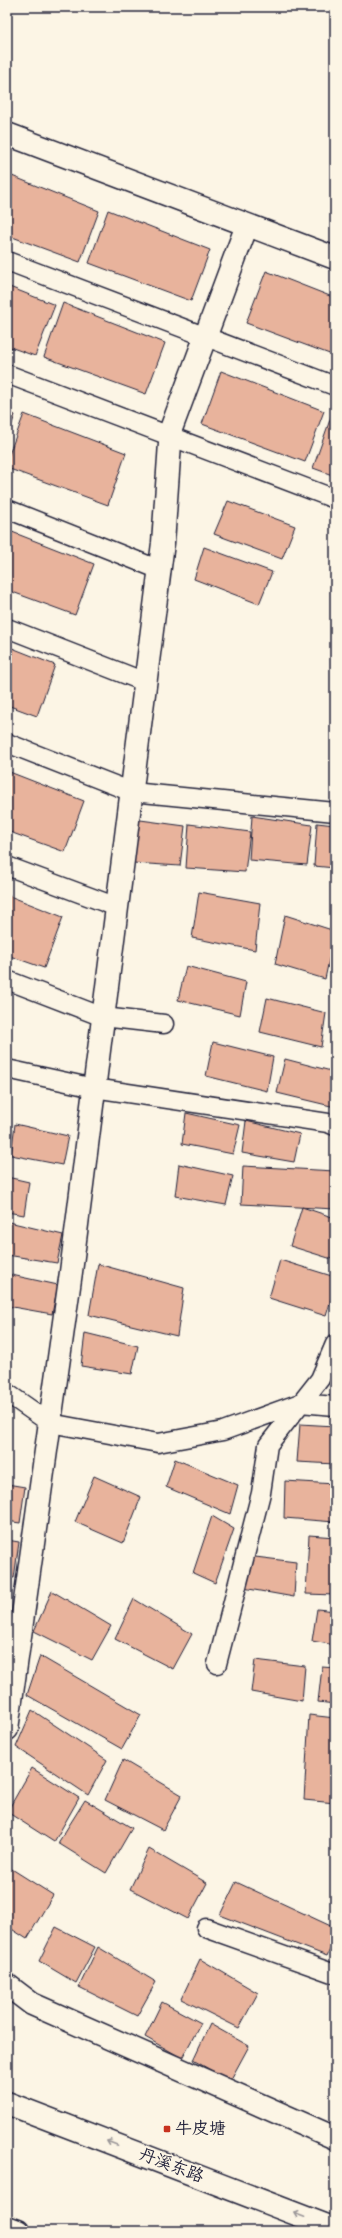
<svg xmlns="http://www.w3.org/2000/svg" width="342" height="2238" viewBox="0 0 342 2238" font-family="'Indie Flower','LXGW WenKai TC',sans-serif">
	<rect width="100%" height="100%" fill="#fcf5e5"/>
	<filter id="ink" filterUnits="userSpaceOnUse"><feTurbulence type="fractalNoise" baseFrequency=".025" numOctaves="2"/><feDisplacementMap in="SourceGraphic" scale="8" xChannelSelector="R" yChannelSelector="G"/><feConvolveMatrix kernelMatrix="1 2 1 2 8 2 1 2 1" color-interpolation-filters="sRGB"/></filter>
	<g filter="url(#ink)">
		<!-- building -->
		<path fill="#e8b39c" stroke="#22223b" d="M7,174L99,211L80,262L7,235Z
			M108,210L210,250L191,301L89,263Z
			M266,271L335,298V356L246,323Z
			M7,286L55,305L35,356L7,346Z
			M63,303L165,343L146,394L44,357Z
			M221,371L324,411L305,462L202,424Z
			M7,412L15,415L7,438Z
			M24,414L126,453L108,505L7,468V460Z
			M332,414L335,415V476L313,468Z
			M228,501L295,526L282,559L214,534Z
			M7,530L94,564L75,615L7,590Z
			M204,547L272,572L259,604L194,579Z
			M7,646L55,665L37,716L7,705Z
			M7,771L84,801L65,852L7,831Z
			M252,816L312,825L307,865L249,860Z
			M133,819L185,826L180,866L133,863Z
			M317,823L335,825V868L314,866Z
			M189,824L250,832L245,872L186,868Z
			M199,892L260,903L255,950L192,938Z
			M7,895L63,917L44,968L7,955Z
			M285,915L335,931L325,979L275,964Z
			M186,966L246,982L240,1015L178,1000Z
			M335,976V999L332,998Z
			M267,998L326,1013L321,1047L260,1032Z
			M213,1042L273,1057L267,1091L206,1076Z
			M285,1059L335,1072V1107L277,1093Z
			M186,1113L240,1125L233,1154L182,1144Z
			M246,1121L300,1134L294,1162L242,1153Z
			M15,1124L68,1136L62,1165L11,1155Z
			M179,1164L233,1176L226,1205L175,1196Z
			M243,1166L335,1171V1209L241,1204Z
			M7,1177L29,1182L24,1215L7,1212Z
			M302,1207L335,1218V1260L290,1246Z
			M9,1222L63,1235L57,1263L7,1255Z
			M280,1260L335,1277V1287L326,1316L269,1298Z
			M98,1264L184,1288L177,1336L89,1315Z
			M7,1274L58,1285L52,1314L7,1306Z
			M85,1333L138,1346L132,1374L81,1366Z
			M300,1424L335,1426V1464L297,1462Z
			M175,1459L238,1485L230,1514L166,1487Z
			M94,1476L141,1497L123,1543L75,1522Z
			M285,1481L335,1484V1522L284,1518Z
			M7,1484L25,1487L20,1523L7,1521Z
			M212,1516L234,1529L215,1583L193,1573Z
			M309,1535L335,1537V1595L306,1594Z
			M7,1540L19,1542L14,1578L7,1577Z
			M247,1556L296,1562L294,1597L243,1588Z
			M52,1591L111,1626L92,1660L34,1631Z
			M134,1599L192,1634L173,1669L115,1639Z
			M317,1609L335,1611V1645L312,1641Z
			M40,1656L141,1715L122,1749L27,1695Z
			M255,1660L305,1666L302,1701L251,1692Z
			M322,1667L335,1668V1704L318,1702Z
			M32,1710L107,1760L88,1795L16,1747Z
			M309,1715L335,1718V1803L304,1800Z
			M123,1760L182,1795L163,1830L105,1800Z
			M32,1768L79,1798L54,1842L7,1812Z
			M85,1800L132,1828L106,1873L58,1843Z
			M149,1849L207,1883L188,1919L130,1889Z
			M7,1866L53,1895L27,1939L7,1926Z
			M236,1882L335,1928V1938L327,1956L220,1915Z
			M56,1927L95,1947L76,1983L39,1961Z
			M98,1947L156,1982L137,2016L79,1987Z
			M200,1959L258,1993L239,2028L181,1999Z
			M162,2002L201,2023L182,2058L145,2037Z
			M210,2024L249,2046L230,2081L193,2060Z"/>
		<g fill="none" stroke-linecap="round" stroke-linejoin="round">
			<!-- service casing -->
			<g stroke="#22223b" stroke-width="21">
				<path id="service" d="M7,261L335,386
					M7,374L335,499
					M7,509L160,570
					M7,628L145,682
					M7,743L132,792L335,812
					M7,866L117,907
					M7,980L103,1017L164,1024
					M7,1069L94,1088L328,1123L335,1126
					M7,1393L50,1423L158,1443L223,1431L300,1403L335,1406
					M217,1664L261,1493L268,1445L320,1379L335,1344
					M206,1928L335,1974"/>
			</g>
			<!-- minor casing -->
			<g stroke="#22223b" stroke-width="25">
				<path id="minor" d="M7,134L335,258
					M7,1729L71,1272L163,543L171,429L247,225
					M7,1985L32,2004L335,2138"/>
			</g>
			<!-- secondary casing -->
			<g stroke="#22223b" stroke-width="25">
				<path id="secondary" d="M7,2103L335,2229
					M7,2227L18,2231"/>
			</g>
			<!-- service -->
			<use href="#service" stroke="#fcf5e5" stroke-width="18"/>
			<!-- minor -->
			<use href="#minor" stroke="#fcf5e5" stroke-width="22"/>
			<!-- secondary -->
			<use href="#secondary" stroke="#fcf5e5" stroke-width="22"/>
		</g>
		<!-- one-way arrows -->
		<defs><path id="oneway-shaft" d="M-6 0H5M1.5-3L5.5 0L1.5 3" fill="none" stroke-width="1.6" stroke-linecap="round" stroke-linejoin="round"/></defs>
		<g stroke="#9a9698">
			<use href="#oneway-shaft" transform="translate(112 2143) rotate(-159)"/>
			<use href="#oneway-shaft" transform="translate(299 2215) rotate(-159)"/>
		</g>
	</g>
	<!-- markers -->
	<rect fill="#c8321e" stroke="#fcf5e5" stroke-width="1.5" x="163" y="2125" width="8" height="8" rx="2"/>
	<g text-anchor="middle" dominant-baseline="central" stroke-width="3.5" stroke-linejoin="round" paint-order="stroke">
		<!-- poi labels -->
		<g font-size="17" fill="#22223b" stroke="#fcf5e5" text-anchor="start">
			<text x="175" y="2129">牛皮塘</text>
		</g>
		<!-- street labels -->
		<g font-size="17" fill="#22223b" stroke="#fcf5e5">
			<text transform="translate(171 2166) rotate(21)">丹溪东路</text>
		</g>
	</g>
	<!-- margin -->
	<rect width="342" height="2238" fill="none" stroke="#fcf5e5" stroke-width="24"/>
	<rect x="12" y="12" width="318" height="2214" fill="none" stroke="#22223b" stroke-width="1.5" filter="url(#ink)"/>
</svg>
